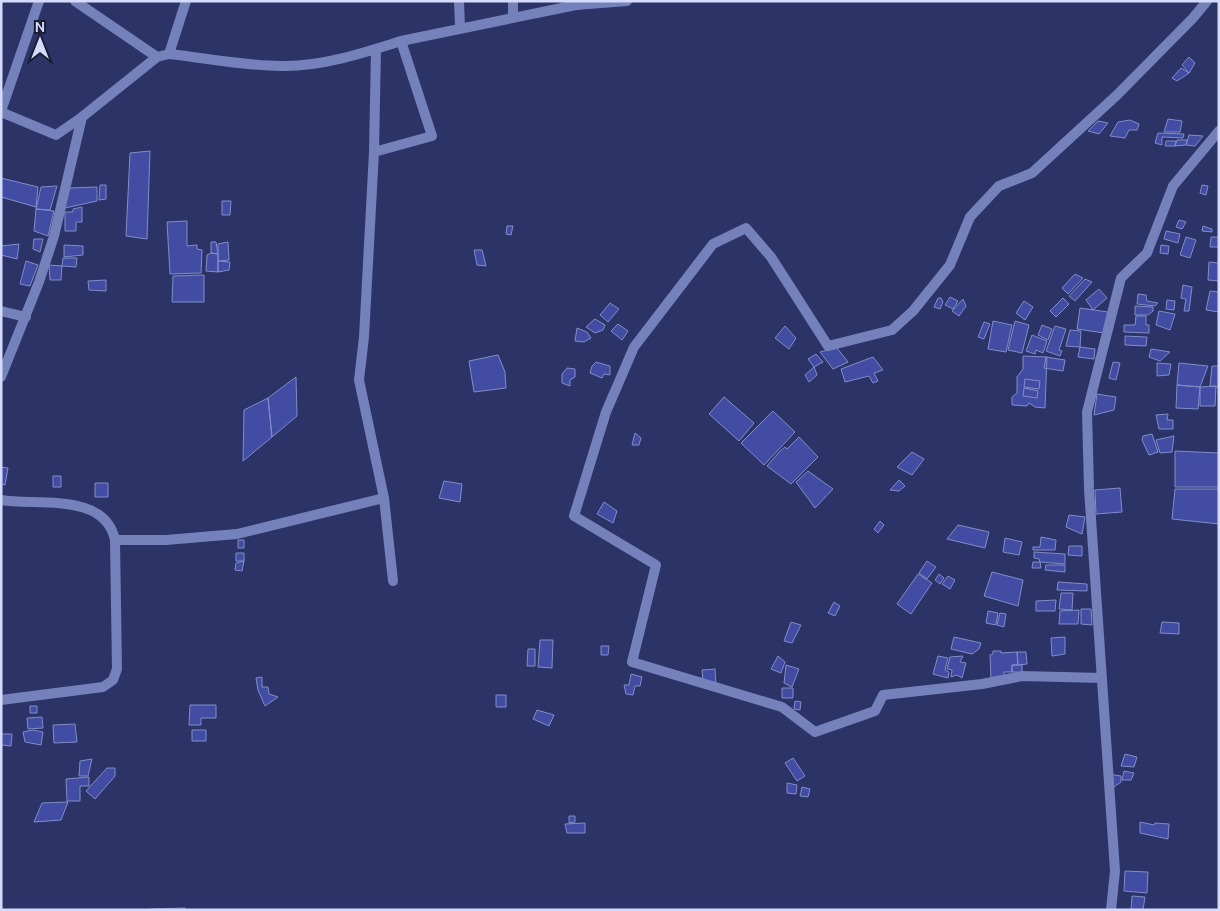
<svg xmlns="http://www.w3.org/2000/svg" width="1220" height="911" viewBox="0 0 1220 911" font-family="Ubuntu,sans-serif">
	<rect width="100%" height="100%" fill="#2c3366"/>
	<!-- building -->
	<path fill="#434ca3" stroke="#818dc8" d="M1189,57L1195,63L1189,73L1182,65Z
		M1181,68L1189,73L1177,81L1172,78Z
		M1168,119L1182,121L1180,132H1164Z
		M1130,120L1139,124L1137,130H1129L1125,138L1110,136L1118,122Z
		M1098,121L1108,123L1099,134L1088,131Z
		M1158,133L1184,134L1183,138L1162,137V145L1155,143Z
		M1189,135L1203,136L1195,146L1186,145Z
		M1177,140H1187L1186,145L1175,146Z
		M1166,141H1176L1175,146H1165Z
		M150,151L147,239L126,236L130,153Z
		M1,178L38,187L36,207L1,197Z
		M100,185H106V199L99,200Z
		M1202,185L1208,186L1206,195L1200,193Z
		M57,186L50,210L36,209L41,187Z
		M97,187V201L65,208L69,188Z
		M222,201H231L230,215H222Z
		M82,207V222H76V231H65V212H73V209Z
		M36,209L54,211L48,236L34,231Z
		M1179,220L1186,222L1182,229L1176,227Z
		M187,221V246L197,245V249L202,250L201,273L170,274L167,222Z
		M507,226H513L511,235L506,234Z
		M1203,226L1212,229V232L1202,231Z
		M1166,231L1180,234L1178,243L1164,239Z
		M1186,237L1196,240L1190,258L1180,255Z
		M1211,237H1219V247H1210Z
		M34,239H43L40,252L33,249Z
		M211,242H216L218,254L211,253Z
		M228,242L229,260L218,261V244Z
		M19,244L17,259L1,255V246Z
		M64,245L83,246V255L64,257Z
		M1161,245L1169,246L1168,254L1160,253Z
		M474,250H482L486,266L477,265Z
		M211,253L218,254V272L206,271L207,255Z
		M63,258H77L76,267L62,266Z
		M26,261L38,265L30,286L20,284Z
		M218,261L230,262L229,270L218,272Z
		M1209,262L1219,263V281L1208,280Z
		M49,265L62,266L61,280H50Z
		M1075,274L1083,278L1068,294L1062,288Z
		M204,275V302H172L173,276Z
		M1085,279L1092,282L1075,301L1069,296Z
		M106,280V291L89,290L88,281Z
		M1183,285L1192,287L1189,311H1184L1186,299L1181,298Z
		M1099,289L1107,298L1093,310L1086,300Z
		M1210,291L1219,292V312L1206,310Z
		M1138,294L1146,295L1147,301L1158,303L1155,306L1137,304Z
		M950,297L958,301L953,309L945,305Z
		M938,298H941L943,302L940,309L934,307Z
		M1063,298L1069,304L1056,317L1050,311Z
		M963,299L966,306L959,316L952,311Z
		M1167,300L1175,301L1174,310L1166,309Z
		M1024,301L1033,307L1025,320L1016,313Z
		M610,303L619,309L608,322L600,315Z
		M1135,306L1153,307V311L1148,315H1135Z
		M1080,308L1108,312L1104,333L1077,329Z
		M1159,311L1175,314L1170,330L1156,325Z
		M1136,316H1146V325H1149V333L1124,332V325H1135Z
		M595,319L605,325L603,330L595,333L586,327Z
		M993,321L1012,325L1006,352L988,349Z
		M1015,321L1029,325L1022,353L1008,350Z
		M984,322L990,324L984,339L978,337Z
		M618,324L628,331L622,340L611,331Z
		M1042,325L1052,329L1048,340L1038,335Z
		M785,326L796,338L789,349L775,338Z
		M1055,326L1066,329L1059,350L1062,351L1060,356L1046,351Z
		M577,328L587,332L591,338L584,342L575,341Z
		M1070,330L1081,331L1080,347L1066,346Z
		M1032,335L1047,341L1043,353L1036,350L1035,354L1026,351Z
		M1125,336L1147,337L1146,346L1125,345Z
		M1080,347L1095,349L1094,359L1078,357Z
		M837,348L848,362L833,369L820,352Z
		M1151,349L1170,352L1160,361L1149,357Z
		M816,354L823,362L814,367L808,359Z
		M498,355L505,372L506,388L474,392L469,361Z
		M1023,356L1047,357L1045,408L1035,407L1029,403L1027,406L1012,405V397L1017,393V377L1023,369Z
		M873,357L883,370L874,373L878,381L873,383L869,376L845,382L841,369Z
		M1046,357L1065,360L1063,371L1044,368Z
		M596,362L610,366V375L604,374L602,378L590,373L592,366Z
		M1113,362L1120,363L1116,380L1109,378Z
		M1157,363L1171,364L1169,375L1157,376Z
		M1179,363L1208,366L1200,387L1177,385Z
		M1212,366H1219V387L1210,386Z
		M814,367L817,375L809,382L805,375Z
		M567,368L575,369V377L570,380V386L562,383V374Z
		M296,377L297,416L272,437L268,398Z
		M1025,379L1040,381L1039,389L1024,387Z
		M1177,385L1200,387L1198,409L1176,408Z
		M1216,386L1215,406H1200V387Z
		M1024,388L1038,391L1037,398L1023,396Z
		M1097,394L1116,397L1114,410L1094,415Z
		M724,397L754,423L739,441L709,414Z
		M268,398L272,437L243,461L244,410Z
		M773,411L795,432L764,465L741,443Z
		M1168,414L1167,420H1173V429H1159L1156,415Z
		M635,433L641,438L639,445H632Z
		M1152,434L1158,452L1149,455L1142,440L1143,436Z
		M1174,436L1172,452L1160,453L1156,440Z
		M799,437L818,457L791,484L767,466L780,451L785,447L787,449Z
		M1175,451L1219,453V487H1175Z
		M912,452L924,459L912,475L897,467Z
		M1,467L8,468L5,485L1,484Z
		M808,471L833,489L815,508L796,482Z
		M53,476H61V487H53Z
		M899,480L905,486L899,491L890,490Z
		M444,481L462,484L460,502L439,498Z
		M95,483H108V497H95Z
		M1120,488L1122,512L1096,514L1095,490Z
		M1175,489H1219V524L1172,519Z
		M604,502L617,511L613,523L597,514Z
		M1069,515L1085,517L1082,534L1066,527Z
		M880,521L884,525L878,533L874,529Z
		M958,525L989,532L985,548L947,539Z
		M1041,537L1056,540L1055,550H1033V547H1040Z
		M1005,538L1022,542L1019,555L1003,552Z
		M238,540H244V548H238Z
		M1069,546H1082V556L1068,555Z
		M1034,552L1065,554V564L1040,562L1039,559L1034,558Z
		M236,553H244V561H236Z
		M244,561L242,571L235,570L236,563Z
		M927,561L936,567L927,579L919,573Z
		M1033,562H1040L1041,568H1032Z
		M1046,565H1065V572L1045,570Z
		M992,572L1023,580L1018,606L984,596Z
		M918,574L932,583L911,614L897,604Z
		M939,574L944,578L940,584L935,580Z
		M948,576L955,580L950,589L942,584Z
		M1058,582L1087,584V591L1057,590Z
		M1061,593H1073L1072,610L1059,609Z
		M1056,600L1055,611H1036V601Z
		M834,602L840,606L835,616L828,613Z
		M1081,609H1091L1092,625L1081,624Z
		M1079,610L1078,624H1059L1060,611Z
		M988,611L998,613L996,625L986,623Z
		M1000,613L1006,614L1004,627L997,625Z
		M791,622L801,625L792,643L784,641Z
		M1162,622L1179,623V634L1160,633Z
		M954,637L981,643L979,649L972,654L951,649Z
		M1065,637V654L1052,656L1051,638Z
		M540,640H553L552,668L538,667Z
		M601,646H609L608,655H601Z
		M528,649H535V666H527Z
		M993,651H1001V653L1017,652L1018,665H1012V672H1004L1005,678L991,679L990,655L993,654Z
		M1017,652H1026L1027,664L1018,665Z
		M778,656L785,662L781,673L771,669Z
		M938,656L948,658L945,670L949,672L948,678L933,674Z
		M963,656L960,662L966,663L962,678L957,675L951,677L952,670L947,669L950,657Z
		M786,665L799,669L792,687L784,683Z
		M1012,665H1022V676H1017V672H1012Z
		M715,669L716,685L703,682L702,670Z
		M631,674L642,677L640,686H635L633,695L626,694L624,685H629Z
		M262,677V687H268L269,694L278,697L265,706L258,690L256,678Z
		M782,688H793V698H782Z
		M496,695H506V707H496Z
		M795,701L801,702L800,710L794,709Z
		M190,705H216V718H201V725H189Z
		M30,706H37V713H30Z
		M537,710L554,715L549,726L533,719Z
		M42,717L43,728L28,729L27,718Z
		M75,724L77,742L54,743L53,725Z
		M33,730L43,732L41,745L25,742L23,732Z
		M192,730H206V741H192Z
		M1,734H12L11,746L1,745Z
		M1125,754L1137,757L1134,767L1121,766Z
		M793,758L805,776L797,781L785,763Z
		M92,759L88,776H79L80,761Z
		M107,768H115V776L95,799L86,791Z
		M1124,771L1134,773L1131,780H1122Z
		M1107,774L1121,776V782L1114,787L1107,785Z
		M89,777V786H80V801H67L66,779Z
		M787,783L797,785L796,794L787,793Z
		M802,787L810,789L808,797L800,796Z
		M68,802L61,820L34,822L42,803Z
		M569,816H575V822L569,823Z
		M1140,822L1154,825L1155,823L1169,824L1168,839L1140,833Z
		M585,823V833H567L565,824Z
		M1125,871L1148,872L1147,893L1124,891Z
		M1132,896L1145,897L1143,910H1131Z
		M185,908V910H150V909Z"/>
	<g fill="none" stroke-linecap="round" stroke-linejoin="round">
		<!-- minor -->
		<path stroke="#7581bb" stroke-width="10" d="M75,1L157,57
			M459,1L460,28
			M513,18V1
			M376,49L374,152L364,337L359,380L384,498L393,581
			M169,54C206,58 244,66 281,66C320,67 364,53 401,41L576,5L627,1
			M1,111L39,1
			M1,112L56,135L82,117
			M374,152L432,136L401,41
			M1,311L26,317
			M1,377L39,282L54,236L82,117L157,57L169,54L186,1
			M1,500C38,506 105,492 115,540L117,669L113,680L103,687L1,700
			M115,540H166L237,534L384,498
			M1102,678L1022,676L982,684L883,695L875,711L815,732L782,707L632,662L656,565L574,516L606,412L634,347L713,244L746,228L771,257L828,346L892,330L913,311L950,265L970,217L999,186L1032,173L1117,95L1193,18L1207,1
			M1111,910L1115,871L1089,489L1087,412L1121,278L1147,253L1173,186L1219,131"/>
	</g>
	<!-- border -->
	<rect width="1220" height="911" fill="none" stroke="#d4dbfc" stroke-width="5"/>
	<!-- north arrow -->
	<g transform="translate(40 40)" stroke="#1a1e35" stroke-width="4" paint-order="stroke">
	<path d="M0-4L9 19L0 12L-9 19Z" fill="#d4dbfc"/>
	<text y="-8" font-size="14" font-weight="bold" text-anchor="middle" fill="#d4dbfc">N</text>
	</g>
</svg>
